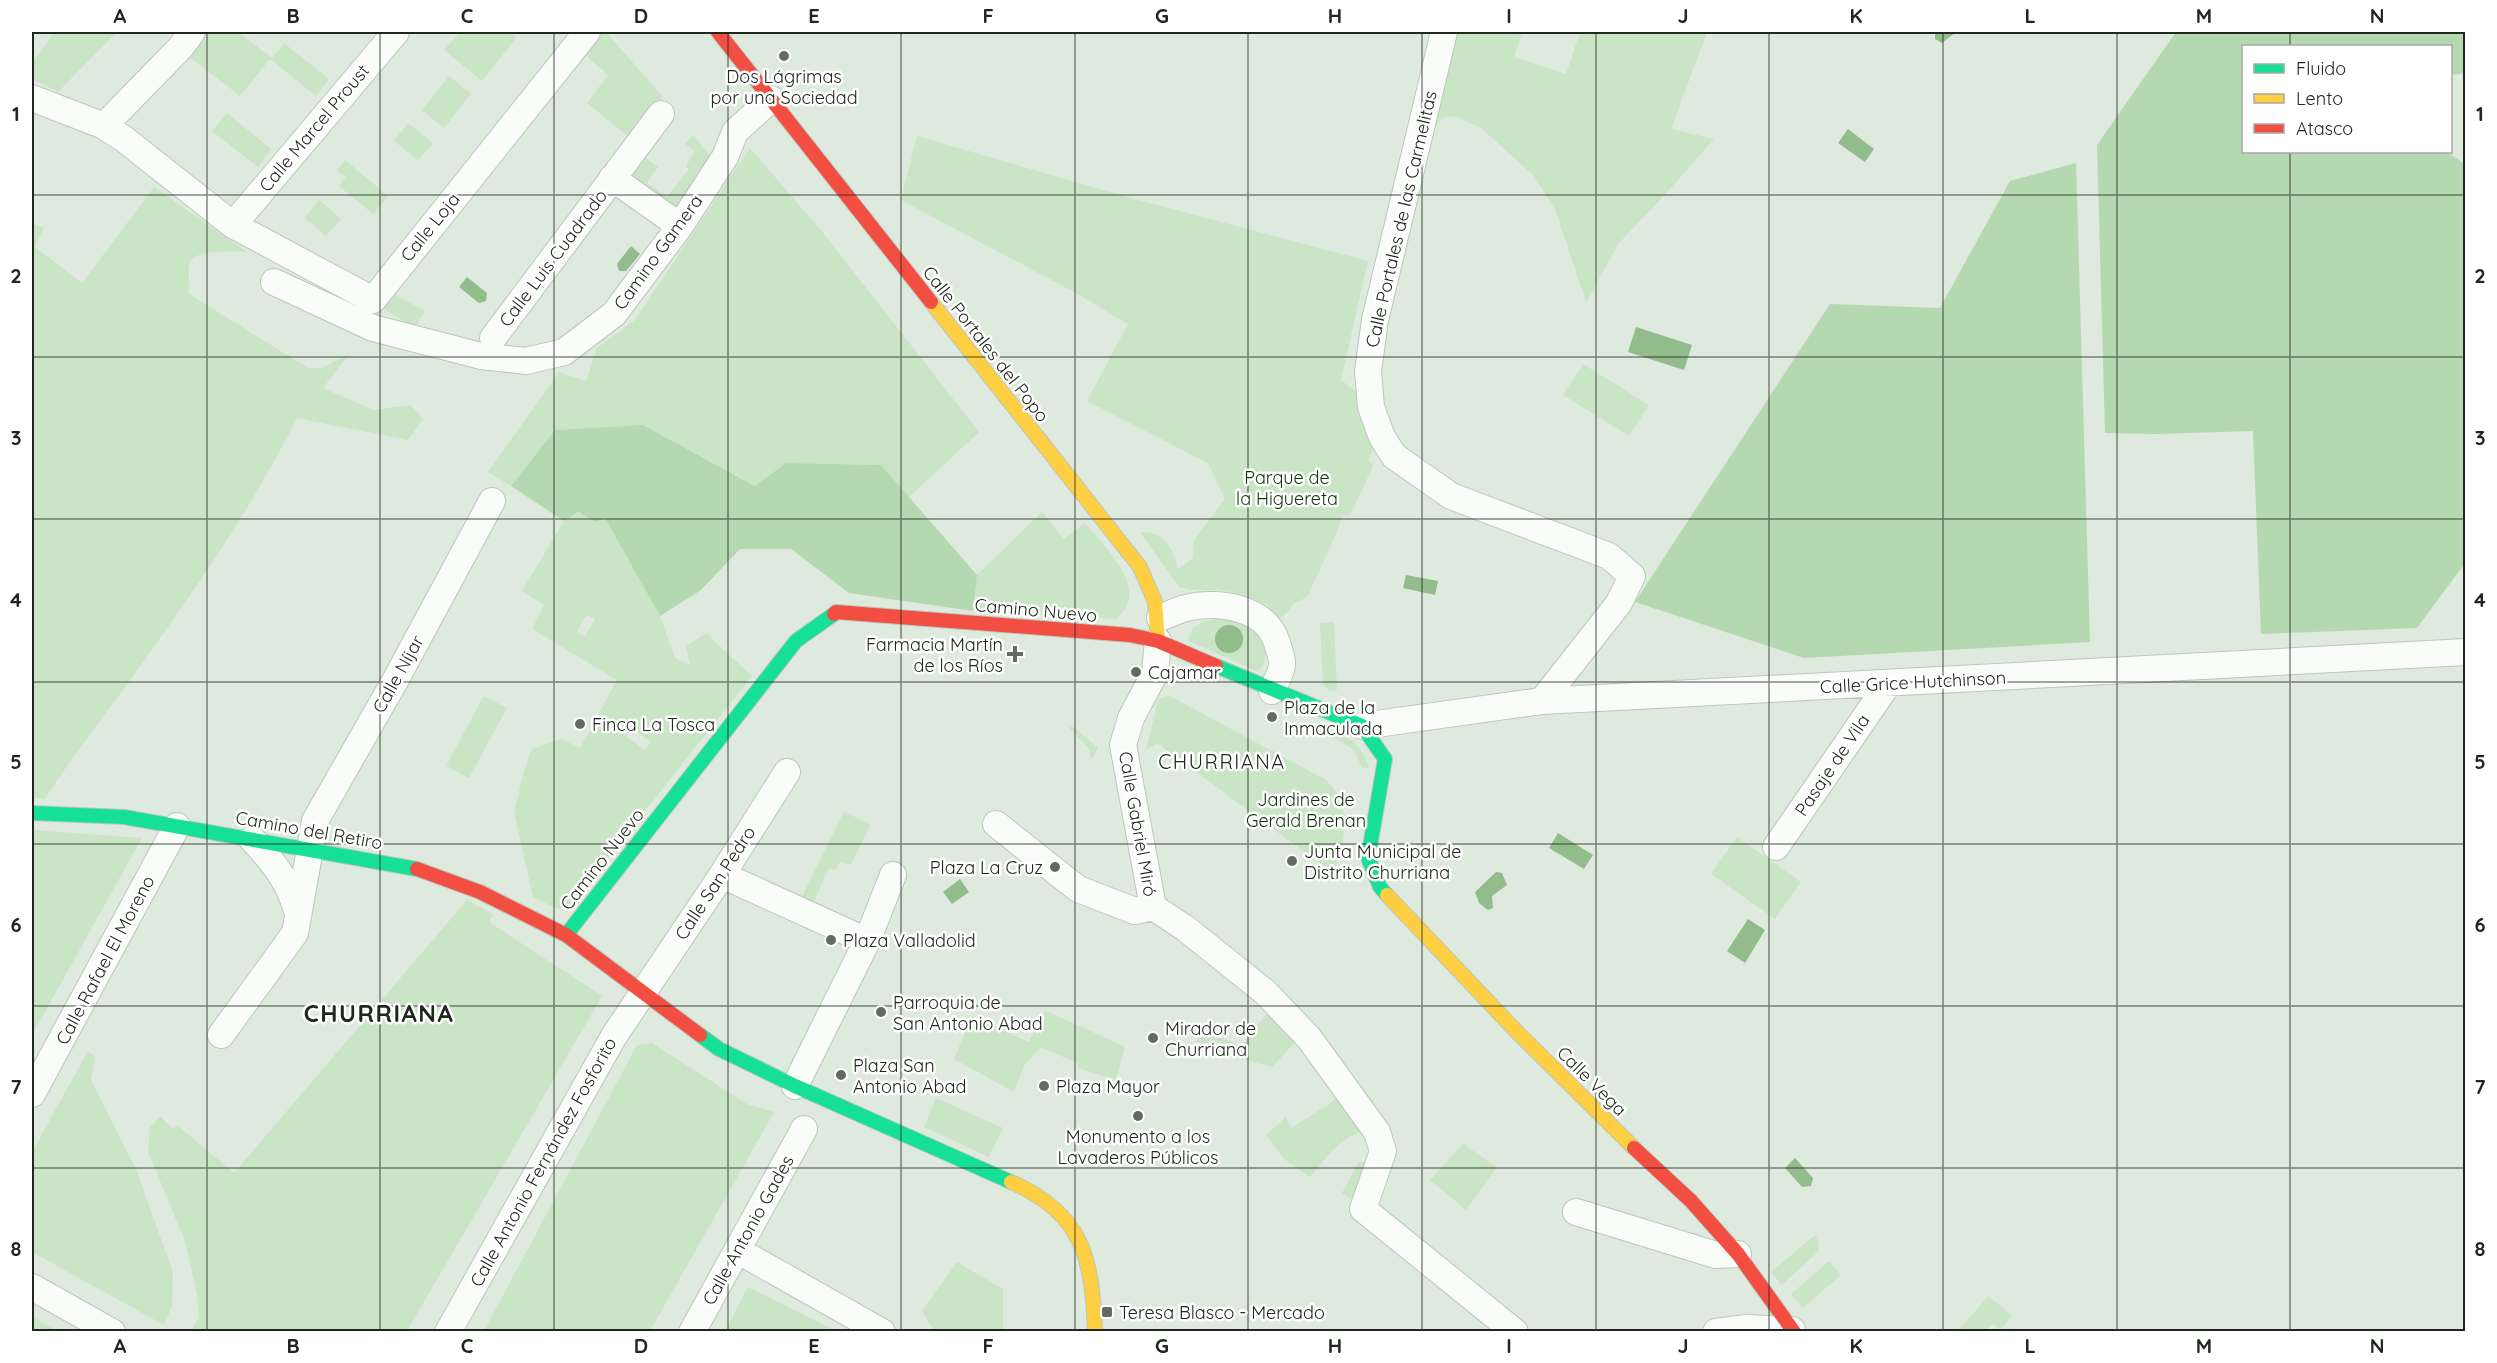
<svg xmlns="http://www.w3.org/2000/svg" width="2497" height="1363" viewBox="0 0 2497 1363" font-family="Quicksand,sans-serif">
	<rect width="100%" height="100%" fill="#deeadd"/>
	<!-- green -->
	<path fill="#cae4c6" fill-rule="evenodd" d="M54,32H117L58,92L32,79V64Z
		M200,32H238L272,58L284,43L329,79L316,96L270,59L240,96L183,52Z
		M460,32H510L517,37L482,81L444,50Z
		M594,32H606L663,97L631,139L587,103L608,75L580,50Z
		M1457,32H1522L1514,57L1566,74L1580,32H1707L1671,129L1714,139L1660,200L1619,243L1586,302L1555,209L1533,175L1481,128L1455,116L1441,118L1431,134Z
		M449,76L471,94L444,128L422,110Z
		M227,113L271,149L258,167L212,131Z
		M408,123L433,143L418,160L394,141Z
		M693,135L711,157L673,211L624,175L640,154L658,167L647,183L667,197L689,169L686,166L695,151L685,144Z
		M917,136L1127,197L1368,261L1341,380L1357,392L1359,410L1374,444L1369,460L1373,466L1350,516L1343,515L1334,539L1307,597L1293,604L1287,613L1279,619L1272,615L1268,605L1242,594L1220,590H1190L1179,587L1140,532C1165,532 1173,547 1178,569L1193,558L1194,540L1225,499L1208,463L1087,401L1128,324L1076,293L901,200Z
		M750,148L824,234L979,432L908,498L880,465L786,463L756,486L643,425L555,430L511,486L488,472L559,372L586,381L597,348L635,320Z
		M345,160L388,196L373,214L339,186L346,177L337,170Z
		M154,187L247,252C233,252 192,248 189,265C188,274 190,284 189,294L308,368H322L349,354L323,388L373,410L411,405L423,419L408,440L297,418C248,515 186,603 122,691C96,727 69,761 45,799L32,798V223L44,228L35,247L82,283Z
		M319,200L341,219L326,236L305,218Z
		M388,291L425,311L415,328L380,307Z
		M1583,364L1649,405L1629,436L1563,395Z
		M578,512L596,522L605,518L660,616L675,658L690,665L686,646L706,633L752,676L569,907L558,909L533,897L514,812L525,768L532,749L561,739L580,748L617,680L532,629L544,605L522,591L564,521ZM586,615L595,619L585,636L577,632ZM624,723L651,742L645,750L619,731Z
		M1042,512L1064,539L1085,523C1105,548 1152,590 1116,619L973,611L977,575Z
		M1222,618C1245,622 1275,640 1262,667L1256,671L1189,641C1189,623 1208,620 1222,618Z
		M1334,622L1337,690L1329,691L1323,684L1320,623Z
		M1168,695L1326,780C1353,807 1346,839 1333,873L1157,743L1146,750L1158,700Z
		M484,696L507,708L469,778L446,766Z
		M1066,724L1075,728L1098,748L1091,760L1089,749Z
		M1333,731C1352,738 1363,748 1369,767L1363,769L1353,749L1331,736Z
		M844,811L870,825L851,865L840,862L836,870L829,868L812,906L800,901Z
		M32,830L142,838L32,1035Z
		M1737,837L1801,882L1775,919L1711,874Z
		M467,900L493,914L489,922L602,996L407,1331H191L199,1317L197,1295L185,1241L148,1152L150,1127L160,1116L173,1129L177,1125L234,1173Z
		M1270,1009L1299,1038L1272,1067L1227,1055L1196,1042L1201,1030L1242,1046Z
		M1045,1010L1125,1047L1116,1080L1078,1068L1079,1064L1041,1047L1025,1064L1014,1092L954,1059L972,1016L1029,1042Z
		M652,1043L747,1104L774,1112L650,1331H484L637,1045Z
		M88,1051L95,1057L91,1080L135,1167L173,1272L172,1306L164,1325L32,1252V1152Z
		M1338,1096L1365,1131C1342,1135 1325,1159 1310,1177L1284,1159L1266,1135L1286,1117L1291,1128L1328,1105Z
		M936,1098L1003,1128L989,1157L924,1127Z
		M1463,1144L1497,1167L1466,1210L1430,1180Z
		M1372,1160L1356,1202L1342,1193L1358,1163Z
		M1815,1235L1818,1241L1819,1251L1782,1285L1771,1272Z
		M1829,1261L1841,1275L1803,1308L1791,1294Z
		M957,1262L1003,1289V1331H934L922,1311Z
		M748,1287L836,1331H725Z
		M1988,1296L2012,1315L2001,1330L1992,1324L1985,1331H1958Z
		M32,1317L58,1331H32Z"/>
	<!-- forest -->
	<path fill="#b4d8af" d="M2176,32H2459L2465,37V73L2451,75L2450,46H2244V152H2447L2465,164V563L2417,628L2261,634L2253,431L2157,434L2105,433L2097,145Z
		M2076,163L2090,642L1804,658L1635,602L1830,304L1940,308L2010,181Z
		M643,425L755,486L786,463L881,465L977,575L973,611L849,593L791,549H740L701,590L660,616L605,518L596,522L578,512L564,521L511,486L555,430Z"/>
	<!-- water -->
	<path fill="#92bc8c" d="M1935,32H1956L1942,43L1935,39Z
		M1848,129L1874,149L1865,162L1838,143Z
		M631,246L640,254L626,271H619L617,264Z
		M467,277L487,293L486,301L479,303L459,287Z
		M1636,327L1692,345L1684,370L1628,352Z
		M1406,575L1438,581L1435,595L1403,588Z
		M1215 639a14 14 0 1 1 28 0a14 14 0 1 1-28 0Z
		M1558,833L1593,855L1584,869L1549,848Z
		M1496,872L1502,873L1507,885L1492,896L1493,908L1488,910L1479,903L1475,892Z
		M960,879L969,892L952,904L943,892Z
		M1748,919L1765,930L1745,963L1727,951Z
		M1795,1158L1813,1178L1811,1186L1802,1187L1785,1168Z"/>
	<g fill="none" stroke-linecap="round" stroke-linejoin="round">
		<!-- street casing -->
		<g stroke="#bdc6bc" stroke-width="28">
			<path id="street" d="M1444,32L1375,320L1368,371L1371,407L1382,437L1394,456L1451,496L1609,556L1632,576L1619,603L1542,701
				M32,98L104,126L124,139L233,225L373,300L587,32
				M104,126L181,47L192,32
				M612,178L680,226
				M233,225L396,32
				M274,282L373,328L481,356L526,361L564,352L614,314L680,226L725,157L735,132L771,99
				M493,338L661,114
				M1160,618C1168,615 1177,610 1186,608C1217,600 1267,607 1277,643C1279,650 1283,659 1282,665C1281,674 1275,683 1272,691
				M1362,726L1542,701L2466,652
				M996,824L1078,889L1135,911L1153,907
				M252,839C274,863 289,881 298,914
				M1776,847L1888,684
				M722,875L867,941L795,1086
				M1153,907L1185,928L1265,992L1309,1038L1377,1132L1383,1151L1363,1209L1515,1332
				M1153,907L1123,745L1131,718L1155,673L1158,641
				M867,941L893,875
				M221,1035L295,933L315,821L396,679L492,501
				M32,1094L177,826
				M1576,1212L1716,1255L1738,1254
				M737,1250L882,1332
				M32,1287L112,1332
				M448,1332L614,1036L722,875L787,772
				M692,1332L804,1129
				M1716,1332L1746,1328L1792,1330"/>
		</g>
		<!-- fast casing -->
		<g stroke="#bdc6bc" stroke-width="16">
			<path id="fast" d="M1216,666L1362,726L1385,759L1368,858L1380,887L1387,895
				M32,813L124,817L417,869
				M566,935L796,641L834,614
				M700,1035L719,1049L795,1086L1011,1182"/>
		</g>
		<!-- slow casing -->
		<g stroke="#bdc6bc" stroke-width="16">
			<path id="slow" d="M931,302L1140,567L1155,602L1158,641
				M1387,895L1516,1031L1634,1148
				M1011,1182C1084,1214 1092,1259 1095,1332"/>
		</g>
		<!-- jam casing -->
		<g stroke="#bdc6bc" stroke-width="16">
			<path id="jam" d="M718,32L931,302
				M834,614L836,612L1130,635L1158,641L1216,666
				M417,869L480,892L566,935L700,1035
				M1634,1148L1691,1201L1738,1254L1794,1332"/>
		</g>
		<!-- street -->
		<use href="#street" stroke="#fafcfa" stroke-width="26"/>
		<!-- fast -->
		<use href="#fast" stroke="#16e098" stroke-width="14"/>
		<!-- slow -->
		<use href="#slow" stroke="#ffcf43" stroke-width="14"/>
		<!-- jam -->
		<use href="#jam" stroke="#f24e42" stroke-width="14"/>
	</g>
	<!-- grid -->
	<path fill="none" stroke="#20271e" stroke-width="1.5" stroke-opacity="0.55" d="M207,32V1332M380,32V1332M554,32V1332M728,32V1332M901,32V1332M1075,32V1332M1248,32V1332M1422,32V1332M1596,32V1332M1769,32V1332M1943,32V1332M2117,32V1332M2290,32V46M2290,152V1332M32,195H2466M32,357H2466M32,519H2466M32,682H2466M32,844H2466M32,1006H2466M32,1168H2466"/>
	<!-- markers -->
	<g fill="#626b61" stroke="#fff" stroke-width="2">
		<circle cx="784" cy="56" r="6"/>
		<path d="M1012 645h6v6h6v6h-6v6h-6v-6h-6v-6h6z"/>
		<circle cx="1136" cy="672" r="6"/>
		<circle cx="1272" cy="717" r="6"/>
		<circle cx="580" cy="724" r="6"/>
		<circle cx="1292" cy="861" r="6"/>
		<circle cx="1055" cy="867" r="6"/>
		<circle cx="831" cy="940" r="6"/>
		<circle cx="881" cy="1012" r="6"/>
		<circle cx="1153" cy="1038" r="6"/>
		<circle cx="841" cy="1075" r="6"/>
		<circle cx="1044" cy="1086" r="6"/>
		<circle cx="1138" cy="1116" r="6"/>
		<rect x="1101" y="1306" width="12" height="12" rx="3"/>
	</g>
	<g text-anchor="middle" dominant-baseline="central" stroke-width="5" stroke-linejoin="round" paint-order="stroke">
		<!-- poi labels -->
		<g font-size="18" fill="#20271e" stroke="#fff" text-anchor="start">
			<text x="784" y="76" text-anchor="middle">Dos Lágrimas<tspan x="784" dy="21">por una Sociedad</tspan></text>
			<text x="1003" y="644" text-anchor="end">Farmacia Martín<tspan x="1003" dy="21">de los Ríos</tspan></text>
			<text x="1148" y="672">Cajamar</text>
			<text x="1284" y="707">Plaza de la<tspan x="1284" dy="21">Inmaculada</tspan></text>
			<text x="592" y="724">Finca La Tosca</text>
			<text x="1304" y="851">Junta Municipal de<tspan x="1304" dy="21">Distrito Churriana</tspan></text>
			<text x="1043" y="867" text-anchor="end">Plaza La Cruz</text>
			<text x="843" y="940">Plaza Valladolid</text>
			<text x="893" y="1002">Parroquia de<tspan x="893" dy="21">San Antonio Abad</tspan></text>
			<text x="1165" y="1028">Mirador de<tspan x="1165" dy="21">Churriana</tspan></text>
			<text x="853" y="1065">Plaza San<tspan x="853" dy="21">Antonio Abad</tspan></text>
			<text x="1056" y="1086">Plaza Mayor</text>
			<text x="1138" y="1136" text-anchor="middle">Monumento a los<tspan x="1138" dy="21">Lavaderos Públicos</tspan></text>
			<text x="1119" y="1312">Teresa Blasco - Mercado</text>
		</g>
		<!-- street labels -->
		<g font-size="18" fill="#20271e" stroke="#fff">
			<text transform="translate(314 128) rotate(-50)">Calle Marcel Proust</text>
			<text transform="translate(1401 219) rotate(-77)">Calle Portales de las Carmelitas</text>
			<text transform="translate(430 227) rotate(-51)">Calle Loja</text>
			<text transform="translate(658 252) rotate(-54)">Camino Gamera</text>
			<text transform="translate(553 258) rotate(-53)">Calle Luis Cuadrado</text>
			<text transform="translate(986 344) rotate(52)">Calle Portales del Popo</text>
			<text transform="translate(1036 610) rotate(5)">Camino Nuevo</text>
			<text transform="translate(398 674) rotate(-61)">Calle Níjar</text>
			<text transform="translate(1913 682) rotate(-3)">Calle Grice Hutchinson</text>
			<text transform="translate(1832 765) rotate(-56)">Pasaje de Vila</text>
			<text transform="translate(1138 824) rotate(80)">Calle Gabriel Miró</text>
			<text transform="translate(309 830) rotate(10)">Camino del Retiro</text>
			<text transform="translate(602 859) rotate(-52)">Camino Nuevo</text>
			<text transform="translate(715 883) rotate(-57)">Calle San Pedro</text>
			<text transform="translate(105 960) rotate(-62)">Calle Rafael El Moreno</text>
			<text transform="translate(1592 1081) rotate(45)">Calle Vega</text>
			<text transform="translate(543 1162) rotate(-61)">Calle Antonio Fernández Fosforito</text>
			<text transform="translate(748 1230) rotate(-61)">Calle Antonio Gades</text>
		</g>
		<!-- park labels -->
		<g font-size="18" fill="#0e350a" stroke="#fff">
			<text x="1287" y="477">Parque de<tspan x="1287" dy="21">la Higuereta</tspan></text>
			<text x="1306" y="799">Jardines de<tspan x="1306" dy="21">Gerald Brenan</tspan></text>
		</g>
		<!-- neighbourhood labels -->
		<g font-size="20" letter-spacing="1.5" fill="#20271e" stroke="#fff">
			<text x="1222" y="761">CHURRIANA</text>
		</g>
		<!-- district labels -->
		<g font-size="24" font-weight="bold" letter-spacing="1.5" fill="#20271e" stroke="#fff">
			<text x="379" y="1013">CHURRIANA</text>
		</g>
	</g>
	<!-- border -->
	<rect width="2497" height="1363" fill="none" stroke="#ffffff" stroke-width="66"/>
	<!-- legend -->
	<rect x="2242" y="45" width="210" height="108" fill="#ffffff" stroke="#a6a9a5" stroke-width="1.5"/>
	<rect x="2254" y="64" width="30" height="9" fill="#16e098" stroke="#a6a9a5" stroke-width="1.5"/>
	<text x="2296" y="75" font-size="18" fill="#20271e">Fluido</text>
	<rect x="2254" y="94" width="30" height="9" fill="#ffcf43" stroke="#a6a9a5" stroke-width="1.5"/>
	<text x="2296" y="105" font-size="18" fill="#20271e">Lento</text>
	<rect x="2254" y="124" width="30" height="9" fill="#f24e42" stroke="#a6a9a5" stroke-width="1.5"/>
	<text x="2296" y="135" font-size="18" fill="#20271e">Atasco</text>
	<rect x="33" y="33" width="2431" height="1297" fill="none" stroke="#20271e" stroke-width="2"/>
	<g font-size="20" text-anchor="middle" font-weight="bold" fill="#20271e">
		<text x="120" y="23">A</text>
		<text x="293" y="23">B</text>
		<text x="467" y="23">C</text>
		<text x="641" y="23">D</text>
		<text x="814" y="23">E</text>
		<text x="988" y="23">F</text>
		<text x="1162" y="23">G</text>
		<text x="1335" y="23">H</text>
		<text x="1509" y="23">I</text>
		<text x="1683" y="23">J</text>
		<text x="1856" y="23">K</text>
		<text x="2030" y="23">L</text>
		<text x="2204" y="23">M</text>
		<text x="2377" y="23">N</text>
		<text x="16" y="121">1</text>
		<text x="2480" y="121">1</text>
		<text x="16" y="283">2</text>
		<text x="2480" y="283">2</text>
		<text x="16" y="445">3</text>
		<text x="2480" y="445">3</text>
		<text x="16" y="607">4</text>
		<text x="2480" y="607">4</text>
		<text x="16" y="769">5</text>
		<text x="2480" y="769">5</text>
		<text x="16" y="932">6</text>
		<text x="2480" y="932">6</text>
		<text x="16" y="1094">7</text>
		<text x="2480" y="1094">7</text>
		<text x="16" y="1256">8</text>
		<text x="2480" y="1256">8</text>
		<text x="120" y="1353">A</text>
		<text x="293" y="1353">B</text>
		<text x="467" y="1353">C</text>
		<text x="641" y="1353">D</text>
		<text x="814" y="1353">E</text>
		<text x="988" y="1353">F</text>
		<text x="1162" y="1353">G</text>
		<text x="1335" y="1353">H</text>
		<text x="1509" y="1353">I</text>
		<text x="1683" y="1353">J</text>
		<text x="1856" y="1353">K</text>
		<text x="2030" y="1353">L</text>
		<text x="2204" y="1353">M</text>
		<text x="2377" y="1353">N</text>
	</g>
</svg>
